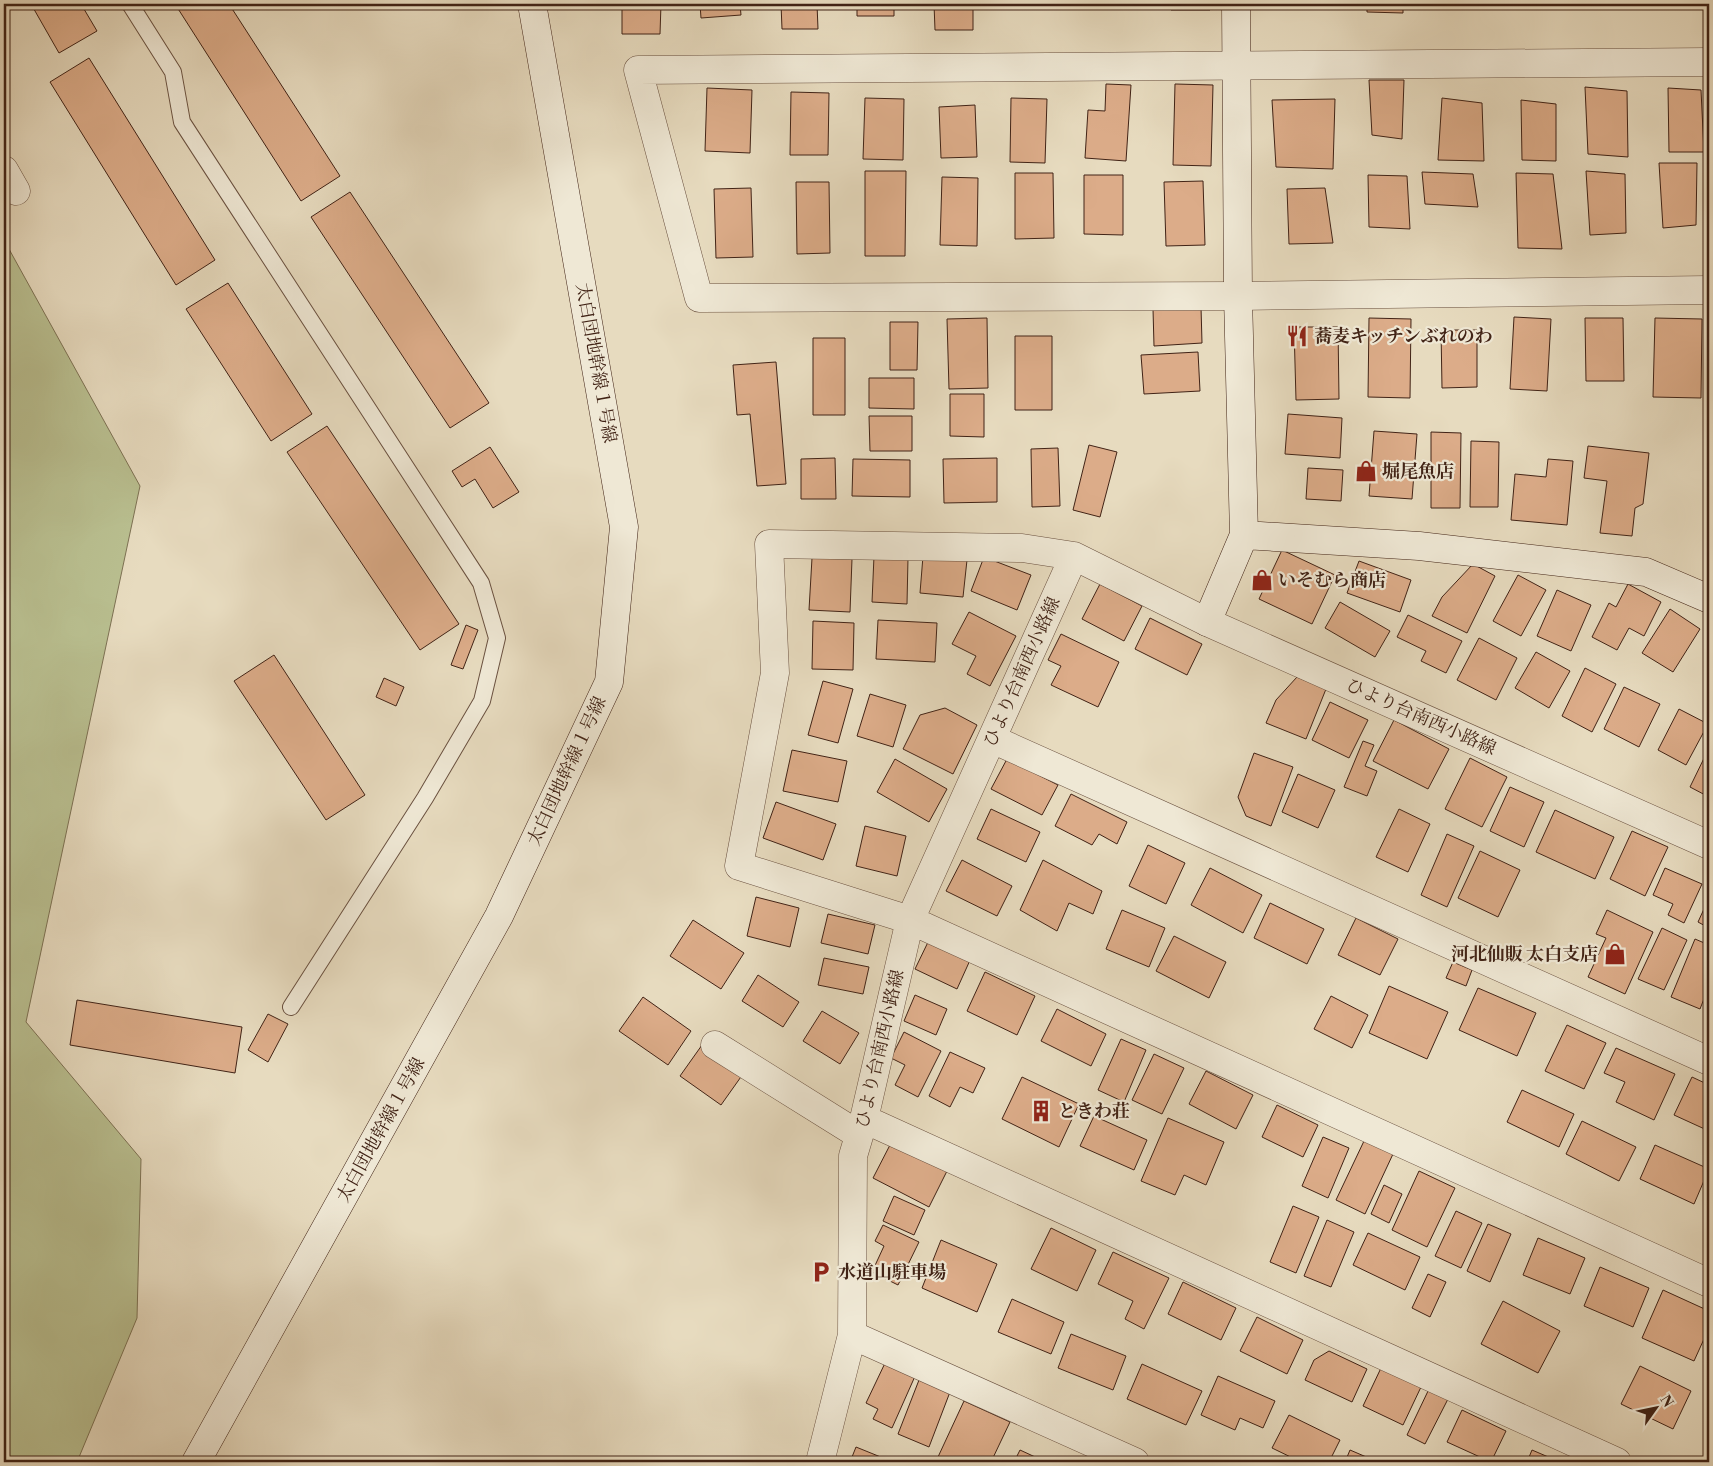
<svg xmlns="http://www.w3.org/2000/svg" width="1713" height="1466" viewBox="0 0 1713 1466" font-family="'Libre Bodoni','Noto Serif JP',serif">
	<rect width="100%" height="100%" fill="#e7dbbf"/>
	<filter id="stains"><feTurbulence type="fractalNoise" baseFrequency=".004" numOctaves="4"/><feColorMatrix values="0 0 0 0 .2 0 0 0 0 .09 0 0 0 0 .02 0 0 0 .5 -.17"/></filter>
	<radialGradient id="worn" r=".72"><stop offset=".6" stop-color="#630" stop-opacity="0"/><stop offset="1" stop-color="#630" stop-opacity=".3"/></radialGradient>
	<!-- green -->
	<path fill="#b9bf90" stroke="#7d7153" d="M4,240L140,486L26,1022L141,1159L137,1318L77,1462H4Z"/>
	<!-- building -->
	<path fill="#dcac89" stroke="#412316" d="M31,4H81L97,31L59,53Z
		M175,4H229L340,176L301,201Z
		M622,4H661L660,34H622Z
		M700,4H740L741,15L701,18Z
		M781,4H817L818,29H782Z
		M857,4H894V16H857Z
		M934,4H973V30H935Z
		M1012,4H1048V7L1012,6Z
		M1171,4H1210V10H1171Z
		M1291,4H1322V8H1291Z
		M1367,4H1403V13L1367,12Z
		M1443,4H1482L1483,7L1443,9Z
		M1515,4H1554L1555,6L1515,5Z
		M1586,4H1625V6L1587,8Z
		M89,58L215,260L176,285L50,82Z
		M1369,80H1404L1402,139L1372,135Z
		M1106,84L1131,85L1126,161L1085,158L1088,110L1105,111Z
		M1175,84L1213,85L1211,166L1173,165Z
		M1585,87L1627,91L1628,157L1588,154Z
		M707,88L752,90L750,153L705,151Z
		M1668,88L1701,90L1704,152H1669Z
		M791,92L829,93L828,155H790Z
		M865,98L904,99L903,160L863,159Z
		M1011,98L1047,99L1045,163L1010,162Z
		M1442,98L1482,103L1484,161L1438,160Z
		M1335,99L1333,169L1276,167L1272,100Z
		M1521,100L1556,104V161L1522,160Z
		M975,105L977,157L941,158L939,107Z
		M1659,163H1697L1696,225L1663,228Z
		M865,171H906L905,256H865Z
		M1586,171L1625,174L1626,233L1590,235Z
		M1422,172L1473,174L1478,207L1425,204Z
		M1015,173H1053L1054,238L1015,239Z
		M1516,173L1553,174L1562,249L1518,248Z
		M1084,175H1123V235L1084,234Z
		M1368,175L1407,176L1410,229L1369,227Z
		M942,177L978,178L977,246L940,245Z
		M1203,181L1205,245L1166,246L1164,182Z
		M796,182H829L830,253L797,254Z
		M751,188L753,257L716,258L714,189Z
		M1325,188L1333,243L1289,244L1287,189Z
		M350,192L489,403L450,428L311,217Z
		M228,283L312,414L271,441L186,309Z
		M1201,307L1202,343L1154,346L1153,309Z
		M1514,317L1551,319L1547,391L1510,389Z
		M987,318L988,388L949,389L947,319Z
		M1369,318L1411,319L1410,398L1368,397Z
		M1585,318H1623L1624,381H1586Z
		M1655,318L1702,319L1701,398L1653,397Z
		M890,322H918L917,370H890Z
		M1294,327H1338L1339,399L1296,400Z
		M1441,330H1477V387L1442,388Z
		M1015,336H1052V410H1015Z
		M813,338H845V415H813Z
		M1198,352L1200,391L1144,394L1141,355Z
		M776,362L786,484L757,486L750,414L737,415L733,365Z
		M869,378H914V409L869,408Z
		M950,394H984V437L950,436Z
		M1288,414L1342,418L1340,458L1285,454Z
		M869,416H912V451H870Z
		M327,426L459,624L420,650L287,452Z
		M1374,431L1417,434L1412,499L1369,496Z
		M1431,432L1461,433L1460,508H1431Z
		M1471,441L1499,442L1498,507H1470Z
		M1089,445L1117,452L1100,517L1073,510Z
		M1588,446L1649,453L1643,504L1635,508L1632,536L1600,533L1607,481L1584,478Z
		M490,447L519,492L493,508L475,479L462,487L452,471Z
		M1058,448L1060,506L1032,507L1031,449Z
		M835,458L836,499H801V459Z
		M997,458V502L944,503L943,459Z
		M853,459L910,460V497L852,496Z
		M1548,459L1573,461L1567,525L1511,520L1515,474L1546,477Z
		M1308,468L1343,470L1341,501L1306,499Z
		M1282,550L1335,575L1312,624L1259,599Z
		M874,556L908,558L907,604L872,602Z
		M923,556L967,560L963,597L920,593Z
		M984,557L1031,575L1017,610L971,591Z
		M812,558L852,559L850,612L809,610Z
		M1359,561L1411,580L1400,612L1347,593Z
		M1473,564L1495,576L1467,633L1432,616L1442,597Z
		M1518,575L1546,590L1521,636L1493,621Z
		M1100,584L1142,606L1124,641L1082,619Z
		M1628,584L1661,602L1644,636L1629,628L1617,650L1592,637L1609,603L1616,607Z
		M1557,590L1591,605L1571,651L1537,636Z
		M1340,602L1390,631L1375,657L1325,628Z
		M1670,609L1700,629L1673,672L1642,653Z
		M969,612L1016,636L990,686L967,674L976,656L952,644Z
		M1408,615L1462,641L1446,673L1421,661L1426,651L1397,637Z
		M1150,618L1202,644L1187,675L1135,649Z
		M878,620L937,623L935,662L876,659Z
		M813,621L854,623L853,670L812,669Z
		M466,625L478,630L463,669L451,665Z
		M1061,634L1119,662L1098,707L1051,685L1061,666L1048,660Z
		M1479,638L1517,658L1496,700L1457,680Z
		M1536,652L1570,671L1549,708L1515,688Z
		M274,655L365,795L326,820L234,681Z
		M1585,668L1616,684L1592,732L1562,716Z
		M1297,677L1326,689L1306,739L1266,723L1276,700Z
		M384,678L404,687L396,706L376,697Z
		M823,681L853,689L838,743L808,735Z
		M1624,687L1660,704L1639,747L1604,729Z
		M870,694L906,705L893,747L857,736Z
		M1330,702L1368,720L1349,758L1312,740Z
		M945,708L977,725L953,774L903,749L920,715Z
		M1679,709L1708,724L1686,765L1658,750Z
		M1394,720L1449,749L1428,789L1373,761Z
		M1363,741L1374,745L1365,766L1377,771L1367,796L1344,787Z
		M1709,748V797L1690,787Z
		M792,750L847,761L838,802L783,791Z
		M1254,753L1293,767L1271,826L1246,816L1238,797Z
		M1470,758L1507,777L1482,827L1445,809Z
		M895,759L947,789L929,822L877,792Z
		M1007,759L1058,785L1042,815L991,789Z
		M1298,774L1335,790L1318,828L1282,812Z
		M1510,787L1544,802L1524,847L1490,831Z
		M1071,794L1127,822L1117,844L1099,834L1092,845L1055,826Z
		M776,802L836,824L823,860L763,838Z
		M991,809L1040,832L1026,862L977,839Z
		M1399,809L1430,824L1408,872L1376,857Z
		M1555,810L1614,837L1595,879L1536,852Z
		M865,826L906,836L897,876L856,866Z
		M1632,831L1668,847L1645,896L1610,879Z
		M1447,834L1474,846L1447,907L1421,895Z
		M1148,845L1185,863L1166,904L1129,886Z
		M1480,851L1520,870L1498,917L1458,898Z
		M962,860L1012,886L997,916L946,891Z
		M1043,860L1102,891L1093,914L1069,903L1057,931L1020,910Z
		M1210,868L1262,895L1243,933L1191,905Z
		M1665,868L1702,884L1684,923L1668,915L1673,904L1653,895Z
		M756,897L799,908L790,947L747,936Z
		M1709,898V928L1698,922Z
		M1270,903L1324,929L1307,964L1254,938Z
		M1122,910L1165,928L1149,967L1106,949Z
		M1607,910L1653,932L1625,994L1588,977L1606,938L1596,934Z
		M828,914L875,925L868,954L821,943Z
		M1356,918L1398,939L1380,975L1338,955Z
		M693,920L744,953L721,989L670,956Z
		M1662,928L1687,940L1664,990L1638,979Z
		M1174,936L1226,962L1209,998L1156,971Z
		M930,938L971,958L957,989L915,969Z
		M1695,939L1709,945V986L1700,1009L1671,997Z
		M824,958L869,967L863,994L818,985Z
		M1453,962L1472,970L1466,986L1446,978Z
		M985,972L1035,996L1017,1035L967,1011Z
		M758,975L799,1002L783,1027L742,1001Z
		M1389,986L1448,1012L1427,1059L1369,1033Z
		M1478,988L1536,1013L1517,1056L1459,1030Z
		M915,995L947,1009L936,1035L904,1021Z
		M1331,996L1368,1015L1352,1048L1314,1029Z
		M643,997L691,1031L668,1065L619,1031Z
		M77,1000L242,1027L235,1073L70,1045Z
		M1057,1009L1106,1034L1091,1066L1041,1041Z
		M822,1011L859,1033L840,1064L803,1041Z
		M268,1014L288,1024L268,1062L248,1050Z
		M1567,1025L1606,1043L1584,1089L1545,1071Z
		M904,1032L941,1051L918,1097L895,1085L905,1065L891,1058Z
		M1121,1039L1146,1050L1124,1102L1098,1090Z
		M702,1045L743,1074L721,1105L680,1076Z
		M1616,1048L1675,1074L1654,1120L1616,1102L1625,1082L1604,1073Z
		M950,1052L985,1068L973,1093L960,1087L950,1107L929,1096Z
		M1154,1054L1184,1068L1162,1114L1132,1100Z
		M1206,1071L1253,1095L1236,1129L1189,1104Z
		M1022,1077L1079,1104L1059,1147L1002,1119Z
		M1692,1077L1709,1085V1131L1674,1115Z
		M1522,1090L1574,1114L1559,1147L1507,1122Z
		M1277,1105L1318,1125L1303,1157L1262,1137Z
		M1094,1116L1147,1140L1134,1170L1080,1146Z
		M1168,1118L1224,1142L1206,1185L1184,1175L1175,1195L1141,1181Z
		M1582,1121L1636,1147L1619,1181L1566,1154Z
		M1323,1137L1349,1148L1328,1198L1302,1186Z
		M1364,1141L1393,1154L1365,1214L1336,1200Z
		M891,1143L947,1171L929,1207L873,1178Z
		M1655,1145L1709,1169L1694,1204L1640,1179Z
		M1419,1171L1455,1188L1427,1247L1392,1230Z
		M1384,1185L1402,1194L1389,1223L1371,1214Z
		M894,1196L925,1210L914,1235L883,1221Z
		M1293,1206L1319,1217L1296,1273L1270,1262Z
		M1456,1211L1482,1223L1461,1268L1435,1256Z
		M1327,1220L1354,1232L1331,1287L1304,1276Z
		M1488,1224L1511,1234L1490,1282L1467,1271Z
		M883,1225L919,1242L898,1285L872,1272L884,1246L875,1241Z
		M1051,1228L1096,1250L1077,1291L1031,1269Z
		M1368,1233L1420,1257L1405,1290L1353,1265Z
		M1538,1238L1585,1258L1570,1294L1523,1275Z
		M941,1240L997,1264L977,1312L922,1288Z
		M1113,1252L1169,1278L1144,1329L1125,1319L1133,1301L1098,1284Z
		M1600,1267L1649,1288L1633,1327L1584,1306Z
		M1428,1274L1446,1282L1430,1317L1412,1308Z
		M1183,1282L1236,1308L1221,1340L1168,1314Z
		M1663,1290L1709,1311V1328L1694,1361L1642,1338Z
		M1012,1299L1064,1322L1051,1354L998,1332Z
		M1503,1301L1560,1331L1538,1373L1481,1344Z
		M1257,1317L1303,1340L1287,1374L1240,1351Z
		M1071,1334L1126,1356L1113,1390L1058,1368Z
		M1329,1351L1367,1369L1352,1402L1305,1380L1314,1360Z
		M886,1361L916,1374L892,1428L873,1419L878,1409L866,1403Z
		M1142,1364L1202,1391L1186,1425L1127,1399Z
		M1640,1366L1691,1391L1673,1429L1621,1404Z
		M1381,1368L1421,1387L1403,1425L1363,1406Z
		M1218,1376L1275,1401L1263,1428L1240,1418L1235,1430L1201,1415Z
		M919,1380L950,1392L929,1447L898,1434Z
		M1429,1389L1448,1399L1425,1444L1407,1435Z
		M964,1401L1010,1422L991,1462H950L938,1457Z
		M1462,1410L1506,1431L1491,1462L1447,1442Z
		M1289,1415L1340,1440L1329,1462H1301L1272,1448Z
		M856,1447L893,1462H850Z
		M1020,1450L1046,1462H1014Z
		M1350,1450L1378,1462H1345Z
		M1532,1450L1560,1462H1527Z"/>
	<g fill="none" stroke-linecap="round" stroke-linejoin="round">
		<!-- lane casing -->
		<g stroke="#6a5140" stroke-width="18">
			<path id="lane" d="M130,4L173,72L182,122L481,583L497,638L482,701L425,798L291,1007"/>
		</g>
		<!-- street casing -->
		<g stroke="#6a5140" stroke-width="29">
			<path id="street" d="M1709,62L638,70L699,298L1238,296L1709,290
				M4,170L16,191
				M1074,556L1022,548L769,544L775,673L739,866L910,920L1709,1283
				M992,739L1709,1061
				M715,1045L859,1135
				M864,1119L1617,1462
				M852,1335L1135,1462
				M820,1462L852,1335L853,1156L864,1119L910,920L1074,556L1207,622L1709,845"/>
		</g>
		<!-- secondary casing -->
		<g stroke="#412316" stroke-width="29">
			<path id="secondary" d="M1244,535L1419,546L1646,572L1709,599
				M1207,622L1244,535L1238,296L1236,4
				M196,1462L499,916L609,682L624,527L532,4"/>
		</g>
		<!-- lane -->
		<use href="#lane" stroke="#efe8d5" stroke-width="16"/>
		<!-- street -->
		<use href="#street" stroke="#efe8d5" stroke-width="28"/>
		<!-- secondary -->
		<use href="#secondary" stroke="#efe8d5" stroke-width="28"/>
	</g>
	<!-- icons -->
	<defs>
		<g id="restaurant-bare" transform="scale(1.725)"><path d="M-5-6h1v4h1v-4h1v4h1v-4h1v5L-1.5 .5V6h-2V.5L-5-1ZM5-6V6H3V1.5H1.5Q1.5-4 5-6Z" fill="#8f2418" stroke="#efe8d5" stroke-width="2.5" paint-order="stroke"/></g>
		<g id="shop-bare" transform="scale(1.725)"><path d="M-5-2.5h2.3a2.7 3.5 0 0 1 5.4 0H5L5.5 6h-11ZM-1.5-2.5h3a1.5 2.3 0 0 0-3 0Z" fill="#8f2418" stroke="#efe8d5" stroke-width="2.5" paint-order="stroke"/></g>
		<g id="building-bare" transform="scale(1.725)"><path d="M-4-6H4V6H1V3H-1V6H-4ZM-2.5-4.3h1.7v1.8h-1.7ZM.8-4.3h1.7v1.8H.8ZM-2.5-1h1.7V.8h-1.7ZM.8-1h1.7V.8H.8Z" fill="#8f2418" stroke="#efe8d5" stroke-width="2.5" paint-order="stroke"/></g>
		<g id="parking-bare" transform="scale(1.725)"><path d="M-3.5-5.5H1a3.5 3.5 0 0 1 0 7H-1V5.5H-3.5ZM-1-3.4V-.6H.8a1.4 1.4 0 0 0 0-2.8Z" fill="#8f2418" stroke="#efe8d5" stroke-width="2.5" paint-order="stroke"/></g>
	</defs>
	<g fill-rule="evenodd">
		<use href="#restaurant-bare" x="1297" y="336"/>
		<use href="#shop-bare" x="1366" y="471"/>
		<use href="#shop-bare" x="1262" y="580"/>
		<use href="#shop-bare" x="1615" y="954"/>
		<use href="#building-bare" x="1041" y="1111"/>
		<use href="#parking-bare" x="821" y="1272"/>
	</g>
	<g text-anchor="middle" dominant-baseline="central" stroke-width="4.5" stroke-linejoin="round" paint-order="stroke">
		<!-- poi labels -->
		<g font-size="18" font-weight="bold" fill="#412316" stroke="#efe8d5" text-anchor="start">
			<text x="1314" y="336">蕎麦キッチンぶれのわ</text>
			<text x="1382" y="471">堀尾魚店</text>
			<text x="1278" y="580">いそむら商店</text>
			<text x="1598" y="954" text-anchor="end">河北仙販 太白支店</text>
			<text x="1058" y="1111">ときわ荘</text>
			<text x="838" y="1272">水道山駐車場</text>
		</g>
		<!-- street labels -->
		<g font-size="18" fill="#412316" stroke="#efe8d5">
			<text transform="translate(596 363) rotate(80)">太白団地幹線１号線</text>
			<text transform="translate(1022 672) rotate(-66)">ひより台南西小路線</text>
			<text transform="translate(1421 717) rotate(24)">ひより台南西小路線</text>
			<text transform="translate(567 771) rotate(-65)">太白団地幹線１号線</text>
			<text transform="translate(880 1049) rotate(-77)">ひより台南西小路線</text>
			<text transform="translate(381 1130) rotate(-61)">太白団地幹線１号線</text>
		</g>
	</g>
	<!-- margin -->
	<rect width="1713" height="1466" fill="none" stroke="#e7dbbf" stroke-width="20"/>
	<rect x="5" y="5" width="1703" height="1456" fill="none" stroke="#412316" stroke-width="2.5"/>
	<rect x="10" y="10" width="1693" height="1446" fill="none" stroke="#412316"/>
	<!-- north arrow -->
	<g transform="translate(1656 1408) rotate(57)" stroke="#efe8d5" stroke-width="4" paint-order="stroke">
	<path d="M0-4L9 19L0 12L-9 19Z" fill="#412316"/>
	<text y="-8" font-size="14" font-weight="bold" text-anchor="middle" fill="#412316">N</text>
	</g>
	<rect width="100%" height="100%" filter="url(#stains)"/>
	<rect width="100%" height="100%" fill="url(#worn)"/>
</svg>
